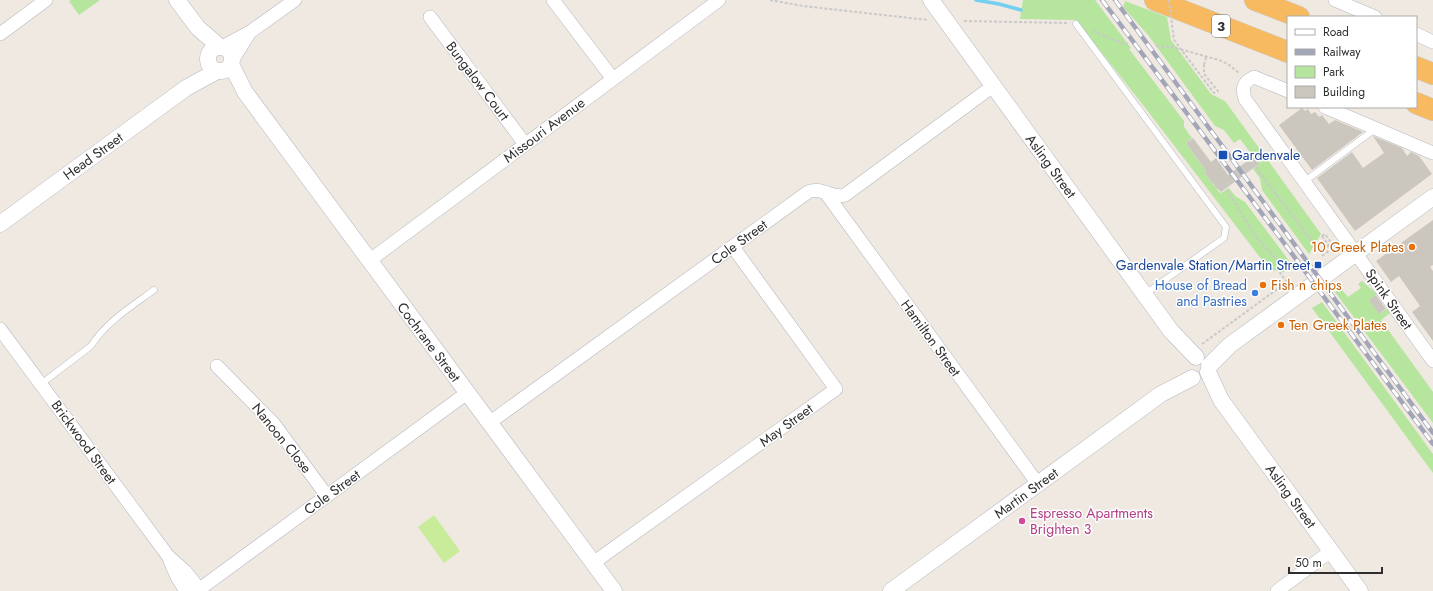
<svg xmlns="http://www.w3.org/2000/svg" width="1433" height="591" viewBox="0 0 1433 591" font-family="Jost,sans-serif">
	<rect width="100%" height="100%" fill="#efe9e1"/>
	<!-- green -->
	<path fill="#b6e59e" d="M71,0H100L79,15L69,1Z
		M1023,0H1095L1131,48L1129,49L1184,121V127L1192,138L1186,143L1206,171L1204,172L1209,179L1212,180L1211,181L1214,186L1216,185L1218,188L1217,190L1221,193L1229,188L1235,196L1245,202L1293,266L1284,272L1269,269L1143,105L1076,20L1020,19Z
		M1125,1L1167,17L1171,40L1211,94L1225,101L1321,234L1309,254L1262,190L1260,178L1253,169L1259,164L1240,139L1234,143L1224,130L1215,126L1148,35L1123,7Z
		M1362,281L1377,294L1370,300L1379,314L1387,309L1390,313L1381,320L1433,392V423L1335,292L1340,288L1348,297L1361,288L1358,284Z
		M1322,302L1433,454V473L1312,308Z"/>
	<!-- pitch -->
	<path fill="#c9ec9a" d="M434,515L460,551L444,563L418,527Z"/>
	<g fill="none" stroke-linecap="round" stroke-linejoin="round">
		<!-- stream -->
		<path stroke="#75cff0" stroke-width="3.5" d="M976,0L999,4L1021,10"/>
	</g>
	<!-- building -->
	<path fill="#cbc7bf" d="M1302,108L1305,111L1308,109L1311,114L1315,112L1319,117L1322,115L1329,124L1335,120L1363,132L1312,170L1279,125Z
		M1373,136L1402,148L1407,156L1411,152L1419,156L1432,174L1355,231L1317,178L1352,152L1363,168L1384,153Z
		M1193,138L1211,162L1216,158L1228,175L1253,157L1259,164L1221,192L1214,185L1204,172L1206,171L1186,143Z
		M1433,220V265L1430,267L1433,271V341L1412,312L1420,306L1399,276L1391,282L1376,261Z
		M1376,295L1386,309L1379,314L1369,300Z"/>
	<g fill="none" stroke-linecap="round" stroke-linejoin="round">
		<!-- service casing -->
		<g stroke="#b4b7c1" stroke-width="7">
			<path id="service" d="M1076,24L1226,227L1224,238L1145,294
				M1305,181L1375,129
				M41,384L91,346C106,322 132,306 154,290"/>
		</g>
		<!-- minor casing -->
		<g stroke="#b4b7c1" stroke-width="14">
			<path id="minor" d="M553,0L613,79
				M1335,0L1375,17
				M430,17L525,144
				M0,34L46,0
				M1416,34L1433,42
				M222,47L250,32L295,0
				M232,61L250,32
				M1288,91L1254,77C1244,82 1241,87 1245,99L1433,361
				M1325,107L1433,153
				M825,192L1038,484
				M369,261L719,0
				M0,329L168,556L185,571L201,591
				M217,366L274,424L327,496
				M489,423L808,192C820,186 833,199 845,195L993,86
				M170,561L177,577L186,591
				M593,563L836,389L733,247
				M197,591L467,393
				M1277,591L1331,551"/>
		</g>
		<!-- tertiary casing -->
		<g stroke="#b4b7c1" stroke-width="17">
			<path id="tertiary" d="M177,0L198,28L220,47
				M931,0L1171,331L1196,357
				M208 59a12 12 0 1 1 24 0a12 12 0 1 1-24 0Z
				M231,64L245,92L614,591
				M0,224L186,88L217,71
				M1209,366L1230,345L1433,197
				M1208,372L1221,400L1360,591
				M891,591L1161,394L1192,378"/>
		</g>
		<!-- trunk casing -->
		<g stroke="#c9c9c9" stroke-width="22">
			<path id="trunk" d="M1155,0L1288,52
				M1255,0L1299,17
				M1416,67L1433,74
				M1416,103L1433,110"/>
		</g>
		<!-- path -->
		<path stroke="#c9c9c9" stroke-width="2" stroke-dasharray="3 2" stroke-linecap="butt" d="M770,0L803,6L928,20
			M964,21L1068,23
			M1093,31L1122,43L1128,44
			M1156,46L1172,47L1219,60L1228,64L1239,73
			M1204,65L1206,57
			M1244,172L1254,165L1320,252L1331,244
			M1322,236L1325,234L1334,247
			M1322,236L1329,246
			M1322,256L1335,246
			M1202,344L1287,282L1280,273L1286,269L1256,237L1225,187L1234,180"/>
		<!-- service -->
		<use href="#service" stroke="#fff" stroke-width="6"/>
		<!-- minor -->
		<use href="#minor" stroke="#fff" stroke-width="13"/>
		<!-- tertiary -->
		<use href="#tertiary" stroke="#fff" stroke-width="16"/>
		<!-- trunk -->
		<use href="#trunk" stroke="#f8ba60" stroke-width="21"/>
		<!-- rail casing -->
		<g stroke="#a3a6b8" stroke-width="4.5">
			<path id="rail" d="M1102,0L1284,243L1433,444
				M1115,0L1433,433"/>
		</g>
		<!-- rail -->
		<use href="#rail" stroke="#fff" stroke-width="3" stroke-dasharray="9" stroke-linecap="butt"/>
		<!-- path-bridge -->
		<path stroke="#c9c9c9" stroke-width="2" stroke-dasharray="3 2" stroke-linecap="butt" d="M1169,0L1174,40L1214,93L1218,91L1204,74V65"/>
	</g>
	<!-- markers -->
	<g fill="#1a4fb4" stroke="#fff" stroke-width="1.5">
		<rect x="1218" y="150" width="10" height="10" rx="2"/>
		<rect x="1314" y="261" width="8" height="8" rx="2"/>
	</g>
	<g fill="#e8710a" stroke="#fff" stroke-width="1.5">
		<circle cx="1412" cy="247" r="4"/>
		<circle cx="1263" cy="285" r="4"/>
		<circle cx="1281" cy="325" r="4"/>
	</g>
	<circle fill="#3f7fe0" stroke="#fff" stroke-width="1.5" cx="1255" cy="293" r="4"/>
	<circle fill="#d1479c" stroke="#fff" stroke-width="1.5" cx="1022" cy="521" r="4"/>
	<g text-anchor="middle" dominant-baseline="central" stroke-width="3" stroke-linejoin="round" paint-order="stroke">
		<!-- shield labels -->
		<rect fill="#fff" stroke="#6d6d6d" stroke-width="1" x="1212" y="15" width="18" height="22" rx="3"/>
		<g font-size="13" font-weight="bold" fill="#2e2e2e">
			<text x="1221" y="26">3</text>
		</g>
		<!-- street labels -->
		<g font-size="14" fill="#2e2e2e" stroke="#fff">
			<text transform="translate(478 81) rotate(53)">Bungalow Court</text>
			<text transform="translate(544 130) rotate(-37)">Missouri Avenue</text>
			<text transform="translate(93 156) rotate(-36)">Head Street</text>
			<text transform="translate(1051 166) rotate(54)">Asling Street</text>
			<text transform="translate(739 242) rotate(-36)">Cole Street</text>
			<text transform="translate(1389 299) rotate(55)">Spink Street</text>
			<text transform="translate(931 338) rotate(54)">Hamilton Street</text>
			<text transform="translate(429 342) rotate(53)">Cochrane Street</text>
			<text transform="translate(786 425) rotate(-36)">May Street</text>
			<text transform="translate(282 438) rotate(51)">Nanoon Close</text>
			<text transform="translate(84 442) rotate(54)">Brickwood Street</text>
			<text transform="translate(332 492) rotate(-36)">Cole Street</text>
			<text transform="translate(1026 493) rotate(-36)">Martin Street</text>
			<text transform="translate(1291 496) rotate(54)">Asling Street</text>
		</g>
		<!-- transit labels -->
		<g font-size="14" fill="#164399" stroke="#fff" text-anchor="start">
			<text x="1232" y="155">Gardenvale</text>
			<text x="1310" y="265" text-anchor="end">Gardenvale Station/Martin Street</text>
		</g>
		<!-- food labels -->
		<g font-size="14" fill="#c56008" stroke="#fff" text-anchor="start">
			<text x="1404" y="247" text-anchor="end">10 Greek Plates</text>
			<text x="1271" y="285">Fish n chips</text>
			<text x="1289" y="325">Ten Greek Plates</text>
		</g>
		<!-- shop labels -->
		<g font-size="14" fill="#366cbe" stroke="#fff" text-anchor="end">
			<text x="1247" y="285">House of Bread<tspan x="1247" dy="16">and Pastries</tspan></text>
		</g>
		<!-- hotel labels -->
		<g font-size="14" fill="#b23c85" stroke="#fff" text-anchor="start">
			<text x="1030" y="513">Espresso Apartments<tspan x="1030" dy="16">Brighten 3</tspan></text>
		</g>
	</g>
	<!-- legend -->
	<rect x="1287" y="16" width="130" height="92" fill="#ffffff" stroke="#ababab"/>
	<rect x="1295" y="29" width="20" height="6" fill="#ffffff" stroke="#ababab"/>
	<text x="1323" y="36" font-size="12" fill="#2e2e2e">Road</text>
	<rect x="1295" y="49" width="20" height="6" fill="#a3a6b8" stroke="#ababab"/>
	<text x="1323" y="56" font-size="12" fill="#2e2e2e">Railway</text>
	<rect x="1295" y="66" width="20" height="12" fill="#b6e59e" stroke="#ababab"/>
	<text x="1323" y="76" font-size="12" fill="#2e2e2e">Park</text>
	<rect x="1295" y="86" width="20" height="12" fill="#cbc7bf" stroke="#ababab"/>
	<text x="1323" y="96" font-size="12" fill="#2e2e2e">Building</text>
	<!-- scale -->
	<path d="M1289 567v6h93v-6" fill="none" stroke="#2e2e2e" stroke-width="2"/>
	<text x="1295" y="567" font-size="12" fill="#2e2e2e" stroke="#ffffff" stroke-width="3" paint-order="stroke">50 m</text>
</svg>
